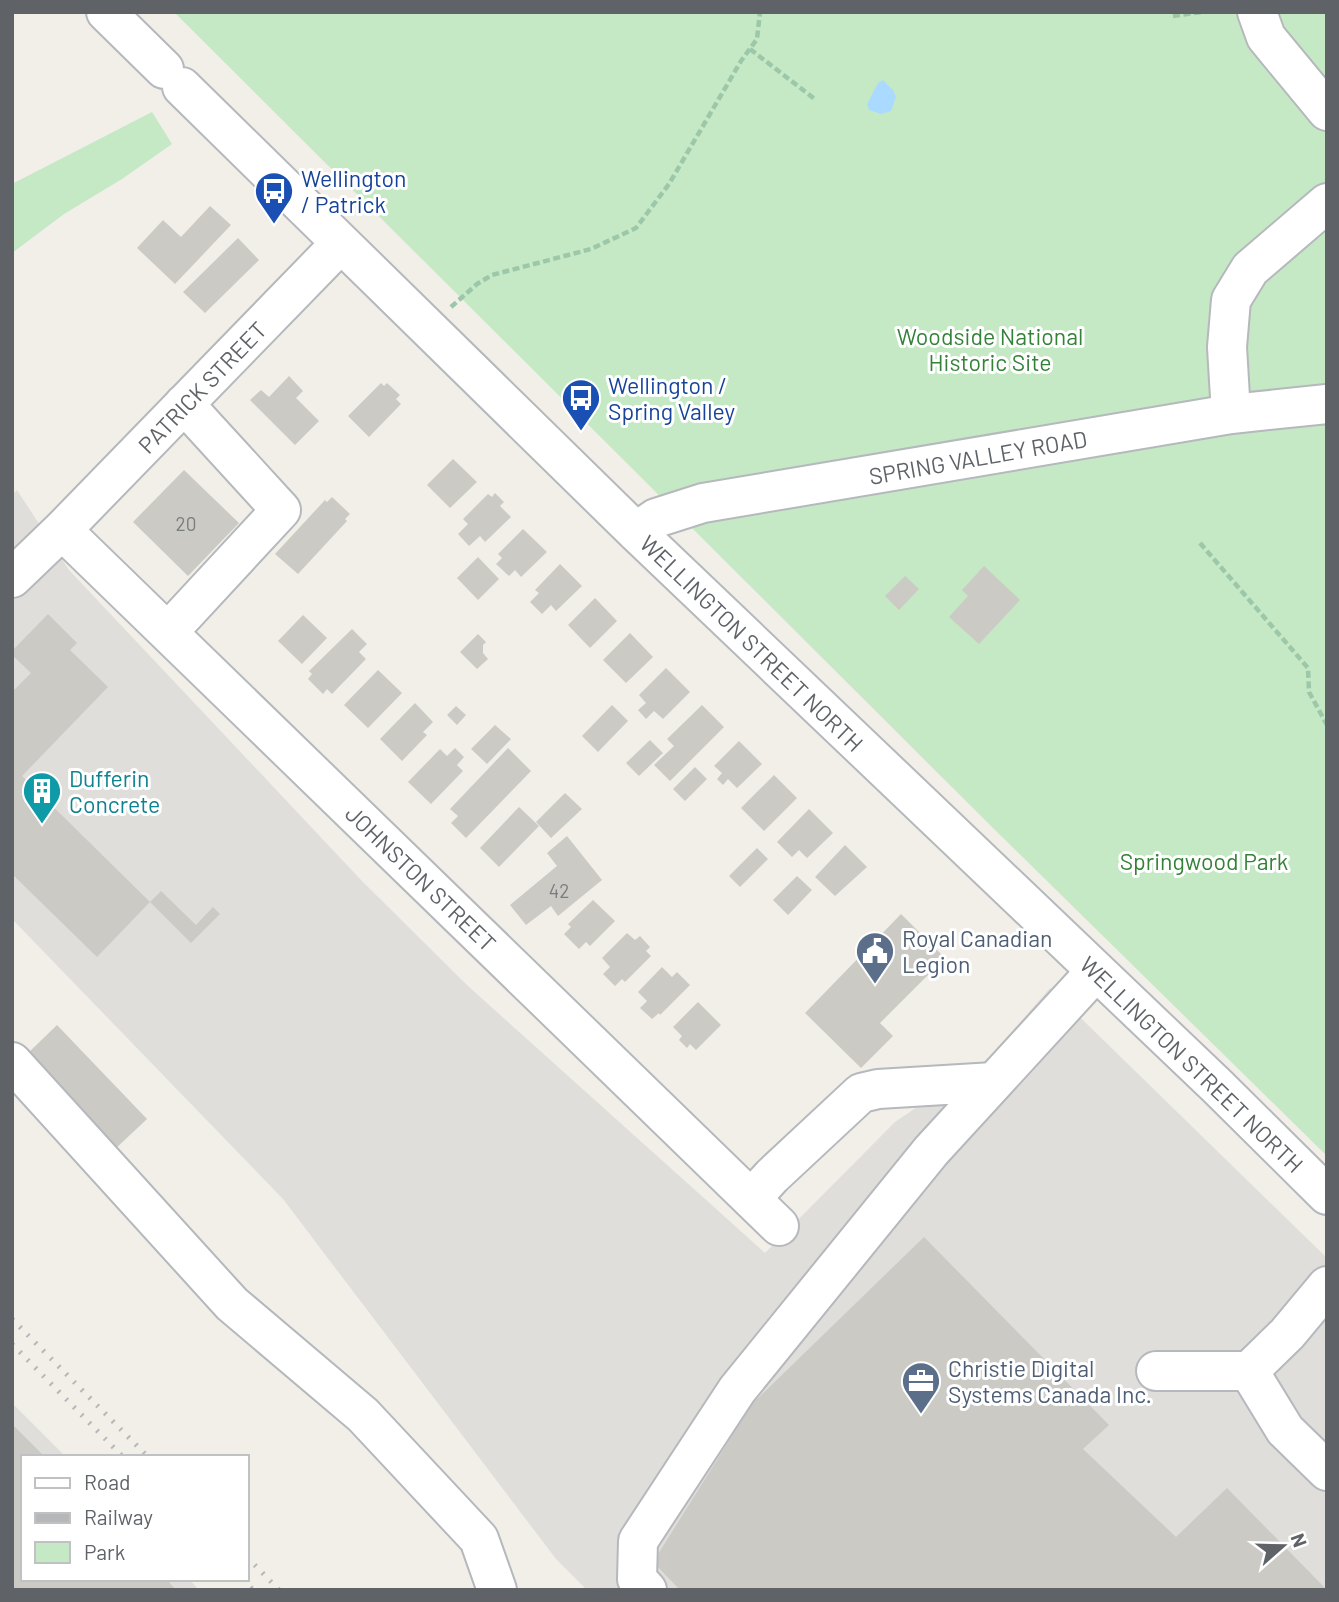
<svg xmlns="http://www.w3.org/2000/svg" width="1339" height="1602" viewBox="0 0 1339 1602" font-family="Barlow,sans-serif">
	<rect width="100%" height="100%" fill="#f1efe8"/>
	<!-- industrial -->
	<path fill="#e0deda" d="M17,490L69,570L362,881L468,986L765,1253L895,1122L989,1058L1050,988L1327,1258V1590H587L556,1559L283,1199L12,919V495Z
		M12,1403L66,1457H23V1579H189L199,1590H12Z"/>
	<!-- green -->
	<path fill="#c5e8c5" d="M174,12H1327V1156L993,828Z
		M152,112L172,144L122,179L64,214L12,253V184Z"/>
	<!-- water -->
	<path fill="#aadaff" d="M883,80L893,90L896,97L891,111L881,114L869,110L867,104L878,83Z"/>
	<!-- building -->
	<path fill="#cccac5" d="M210,206L231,225L175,284L137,248L163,220L181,237Z
		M238,238L259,260L205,313L183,292Z
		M289,376L303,391L296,398L319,421L295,445L250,400L261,390L269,397Z
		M381,383L384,386L387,383L400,395L396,399L401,404L369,437L348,416Z
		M453,459L477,482L450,508L427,485Z
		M184,470L239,523L188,576L133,522Z
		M495,493L504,502L500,506L511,517L485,542L480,536L469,546L458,534L468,524L463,519L488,494L492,497Z
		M332,497L350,514L345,519L347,521L298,574L275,554L325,500L327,502Z
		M523,529L547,552L521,577L515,570L509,576L496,564L502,558L498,554Z
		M478,557L499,579L478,600L457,578Z
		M560,564L582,586L556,611L551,605L542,614L530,602L539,593L535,590Z
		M984,566L1020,600L979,644L949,617L968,596L962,590Z
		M905,576L919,589L899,610L885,596Z
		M595,598L617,621L590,648L568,625Z
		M48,614L77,643L70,650L108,687L22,776L150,902L97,957L12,874V692L31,673L12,655V651Z
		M303,615L327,638L302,664L278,641Z
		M352,629L367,644L359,652L366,659L332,694L327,689L323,694L308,679L312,674L309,671Z
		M630,633L653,657L626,683L603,660Z
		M478,634L486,642L483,645V653L488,659L477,669L460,652Z
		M666,668L690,692L663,719L654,711L646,719L638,710L646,703L639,695Z
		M378,670L402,693L368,728L344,705Z
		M415,703L433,722L423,732L427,735L402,761L380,739Z
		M612,705L628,721L598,752L582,736Z
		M702,705L724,727L670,781L654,765L674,746L667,739Z
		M456,706L466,715L457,725L447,715Z
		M495,725L511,739L487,764L471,749Z
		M650,740L663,753L639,776L626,763Z
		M739,741L762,764L737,788L728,779L723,785L717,779L722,773L714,766Z
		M455,748L464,757L457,765L463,771L431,804L408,782L440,749L447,756Z
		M508,748L531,771L466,838L451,823L458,816L450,809Z
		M695,767L707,779L685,801L673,789Z
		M774,775L797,798L764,831L741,808Z
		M565,793L582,809L551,838L536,822Z
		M519,807L539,826L499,867L480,848Z
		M809,809L833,833L807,858L799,850L792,857L777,842Z
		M567,836L602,880L558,916L551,906L526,925L510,905L557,866L547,853Z
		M845,845L867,867L835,896L815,877Z
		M757,848L768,859L740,887L729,876Z
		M797,876L812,890L788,915L773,900Z
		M161,891L196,925L213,907L220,914L191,943L150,902Z
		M593,900L615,921L590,946L586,942L579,949L564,934L571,927L568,924Z
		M901,914L945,958L880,1023L893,1036L861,1068L805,1013Z
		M627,933L635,940L640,936L650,947L646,951L651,956L625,982L622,979L615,986L603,974L610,967L602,958Z
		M662,967L672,977L677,972L690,985L660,1015L659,1013L652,1019L640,1008L647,1001L638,992Z
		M698,1002L721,1025L696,1050L690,1044L687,1048L679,1040L682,1036L673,1027Z
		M57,1025L147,1119L114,1150L24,1057Z
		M924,1237L1109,1425L1083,1449L1176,1537L1227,1488L1327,1590H680L653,1562L752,1404Z
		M12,1424L45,1457H23V1579H166L176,1590H12Z"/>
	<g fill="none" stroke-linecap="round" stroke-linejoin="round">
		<!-- minor casing -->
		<g stroke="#b5b8bc" stroke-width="42">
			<path id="minor" d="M106,12L164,69
				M1257,12L1266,37L1327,111
				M182,87L636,532L1217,1086L1327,1195
				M1231,414L1227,347L1231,300L1250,269L1327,203
				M62,530L779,1226
				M636,532L656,518L703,503L1231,414L1327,404
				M12,578L62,530L341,243
				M168,632L281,510L184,404
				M12,1062L232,1304L363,1415L479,1539L497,1590
				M751,1199L772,1176L861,1093L878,1089L994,1082
				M1156,1371H1249L1287,1334L1327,1286
				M1249,1371L1285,1430L1327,1471
				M647,1590L637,1579L638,1541L737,1390L931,1151L1096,971"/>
		</g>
		<!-- path -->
		<path stroke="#9cc7a9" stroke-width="4.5" stroke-dasharray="7 3.5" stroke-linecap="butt" d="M1173,16L1202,12
			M750,49L816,100
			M451,307L477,284L492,275L591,249L636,228L669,184L741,61L757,39L760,12
			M1200,543L1308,668L1309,692L1327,725"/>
		<!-- minor -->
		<use href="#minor" stroke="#fff" stroke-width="38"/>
		<!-- rail -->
		<path stroke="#b6b7b8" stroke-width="5" stroke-dasharray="2 9" stroke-linecap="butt" d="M12,1319L148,1457
			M12,1344L123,1457
			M247,1557L279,1590
			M243,1579L253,1590"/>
	</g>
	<!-- icons -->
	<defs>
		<g id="bus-pin" transform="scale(2.0125)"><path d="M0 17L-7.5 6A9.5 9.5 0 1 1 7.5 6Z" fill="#1a4fb4" stroke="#fff"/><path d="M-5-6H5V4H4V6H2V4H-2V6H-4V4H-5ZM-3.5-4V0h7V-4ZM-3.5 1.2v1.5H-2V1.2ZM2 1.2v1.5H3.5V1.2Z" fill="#fff"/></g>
		<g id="building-pin" transform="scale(2.0125)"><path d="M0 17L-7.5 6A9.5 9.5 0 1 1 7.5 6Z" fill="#0f9aa8" stroke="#fff"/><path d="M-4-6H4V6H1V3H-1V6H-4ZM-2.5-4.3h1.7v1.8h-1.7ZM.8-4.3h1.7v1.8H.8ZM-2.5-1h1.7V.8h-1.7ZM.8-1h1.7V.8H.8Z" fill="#fff"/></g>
		<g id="civic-pin" transform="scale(2.0125)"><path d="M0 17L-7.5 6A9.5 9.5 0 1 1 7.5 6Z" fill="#5c6f8a" stroke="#fff"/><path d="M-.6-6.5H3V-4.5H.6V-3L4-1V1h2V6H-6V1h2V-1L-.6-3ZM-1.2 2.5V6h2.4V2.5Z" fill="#fff"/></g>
		<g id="office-pin" transform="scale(2.0125)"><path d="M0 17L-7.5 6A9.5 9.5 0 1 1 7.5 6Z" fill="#5c6f8a" stroke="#fff"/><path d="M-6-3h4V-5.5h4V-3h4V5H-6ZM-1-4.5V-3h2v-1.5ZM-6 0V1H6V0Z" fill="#fff"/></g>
	</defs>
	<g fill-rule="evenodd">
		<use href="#bus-pin" x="274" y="191"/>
		<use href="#bus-pin" x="581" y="398"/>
		<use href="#building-pin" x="42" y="791"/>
		<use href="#civic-pin" x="875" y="951"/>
		<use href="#office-pin" x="921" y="1381"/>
	</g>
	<g text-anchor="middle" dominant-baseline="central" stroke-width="6" stroke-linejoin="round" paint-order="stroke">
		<!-- number labels -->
		<g font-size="19" fill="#7a7d7f">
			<text x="186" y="523">20</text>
			<text x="559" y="890">42</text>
		</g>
		<!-- transit labels -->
		<g font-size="23" fill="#164399" stroke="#fff" text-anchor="start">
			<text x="301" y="178">Wellington<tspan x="301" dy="26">/ Patrick</tspan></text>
			<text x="608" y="385">Wellington /<tspan x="608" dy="26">Spring Valley</tspan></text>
		</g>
		<!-- park labels -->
		<g font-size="23" fill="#348238" stroke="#fff">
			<text x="990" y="336">Woodside National<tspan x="990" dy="26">Historic Site</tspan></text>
			<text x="1204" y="861">Springwood Park</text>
		</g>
		<!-- street labels -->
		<g font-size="23" fill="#5f6368" stroke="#fff">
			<text transform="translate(202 387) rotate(-46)">PATRICK STREET</text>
			<text transform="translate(978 457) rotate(-10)">SPRING VALLEY ROAD</text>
			<text transform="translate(752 643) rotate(44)">WELLINGTON STREET NORTH</text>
			<text transform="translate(421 878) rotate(44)">JOHNSTON STREET</text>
			<text transform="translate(1192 1064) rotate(44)">WELLINGTON STREET NORTH</text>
		</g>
		<!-- culture labels -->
		<g font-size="23" fill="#0d838f" stroke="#fff" text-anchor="start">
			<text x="69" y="778">Dufferin<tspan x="69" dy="26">Concrete</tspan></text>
		</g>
		<!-- service labels -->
		<g font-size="23" fill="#4e5e75" stroke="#fff" text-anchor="start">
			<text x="902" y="938">Royal Canadian<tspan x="902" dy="26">Legion</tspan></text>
			<text x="948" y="1368">Christie Digital<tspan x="948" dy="26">Systems Canada Inc.</tspan></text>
		</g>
	</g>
	<!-- border -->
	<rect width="1339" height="1602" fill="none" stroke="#5f6368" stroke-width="28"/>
	<!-- legend -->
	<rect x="21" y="1455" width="228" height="126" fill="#ffffff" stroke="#bfc1c3" stroke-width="2"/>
	<rect x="35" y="1478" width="35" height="10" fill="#ffffff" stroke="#bfc1c3" stroke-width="2"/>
	<text x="84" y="1490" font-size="21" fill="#5f6368">Road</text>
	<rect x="35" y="1513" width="35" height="10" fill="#b6b7b8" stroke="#bfc1c3" stroke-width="2"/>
	<text x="84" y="1525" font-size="21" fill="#5f6368">Railway</text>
	<rect x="35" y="1542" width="35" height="21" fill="#c5e8c5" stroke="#bfc1c3" stroke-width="2"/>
	<text x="84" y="1560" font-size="21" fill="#5f6368">Park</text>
	<!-- north arrow -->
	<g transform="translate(1283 1546) rotate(70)" stroke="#ffffff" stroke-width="5" paint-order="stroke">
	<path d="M0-5L12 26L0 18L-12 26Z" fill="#5f6368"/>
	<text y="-10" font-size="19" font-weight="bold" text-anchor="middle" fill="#5f6368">N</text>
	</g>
</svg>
